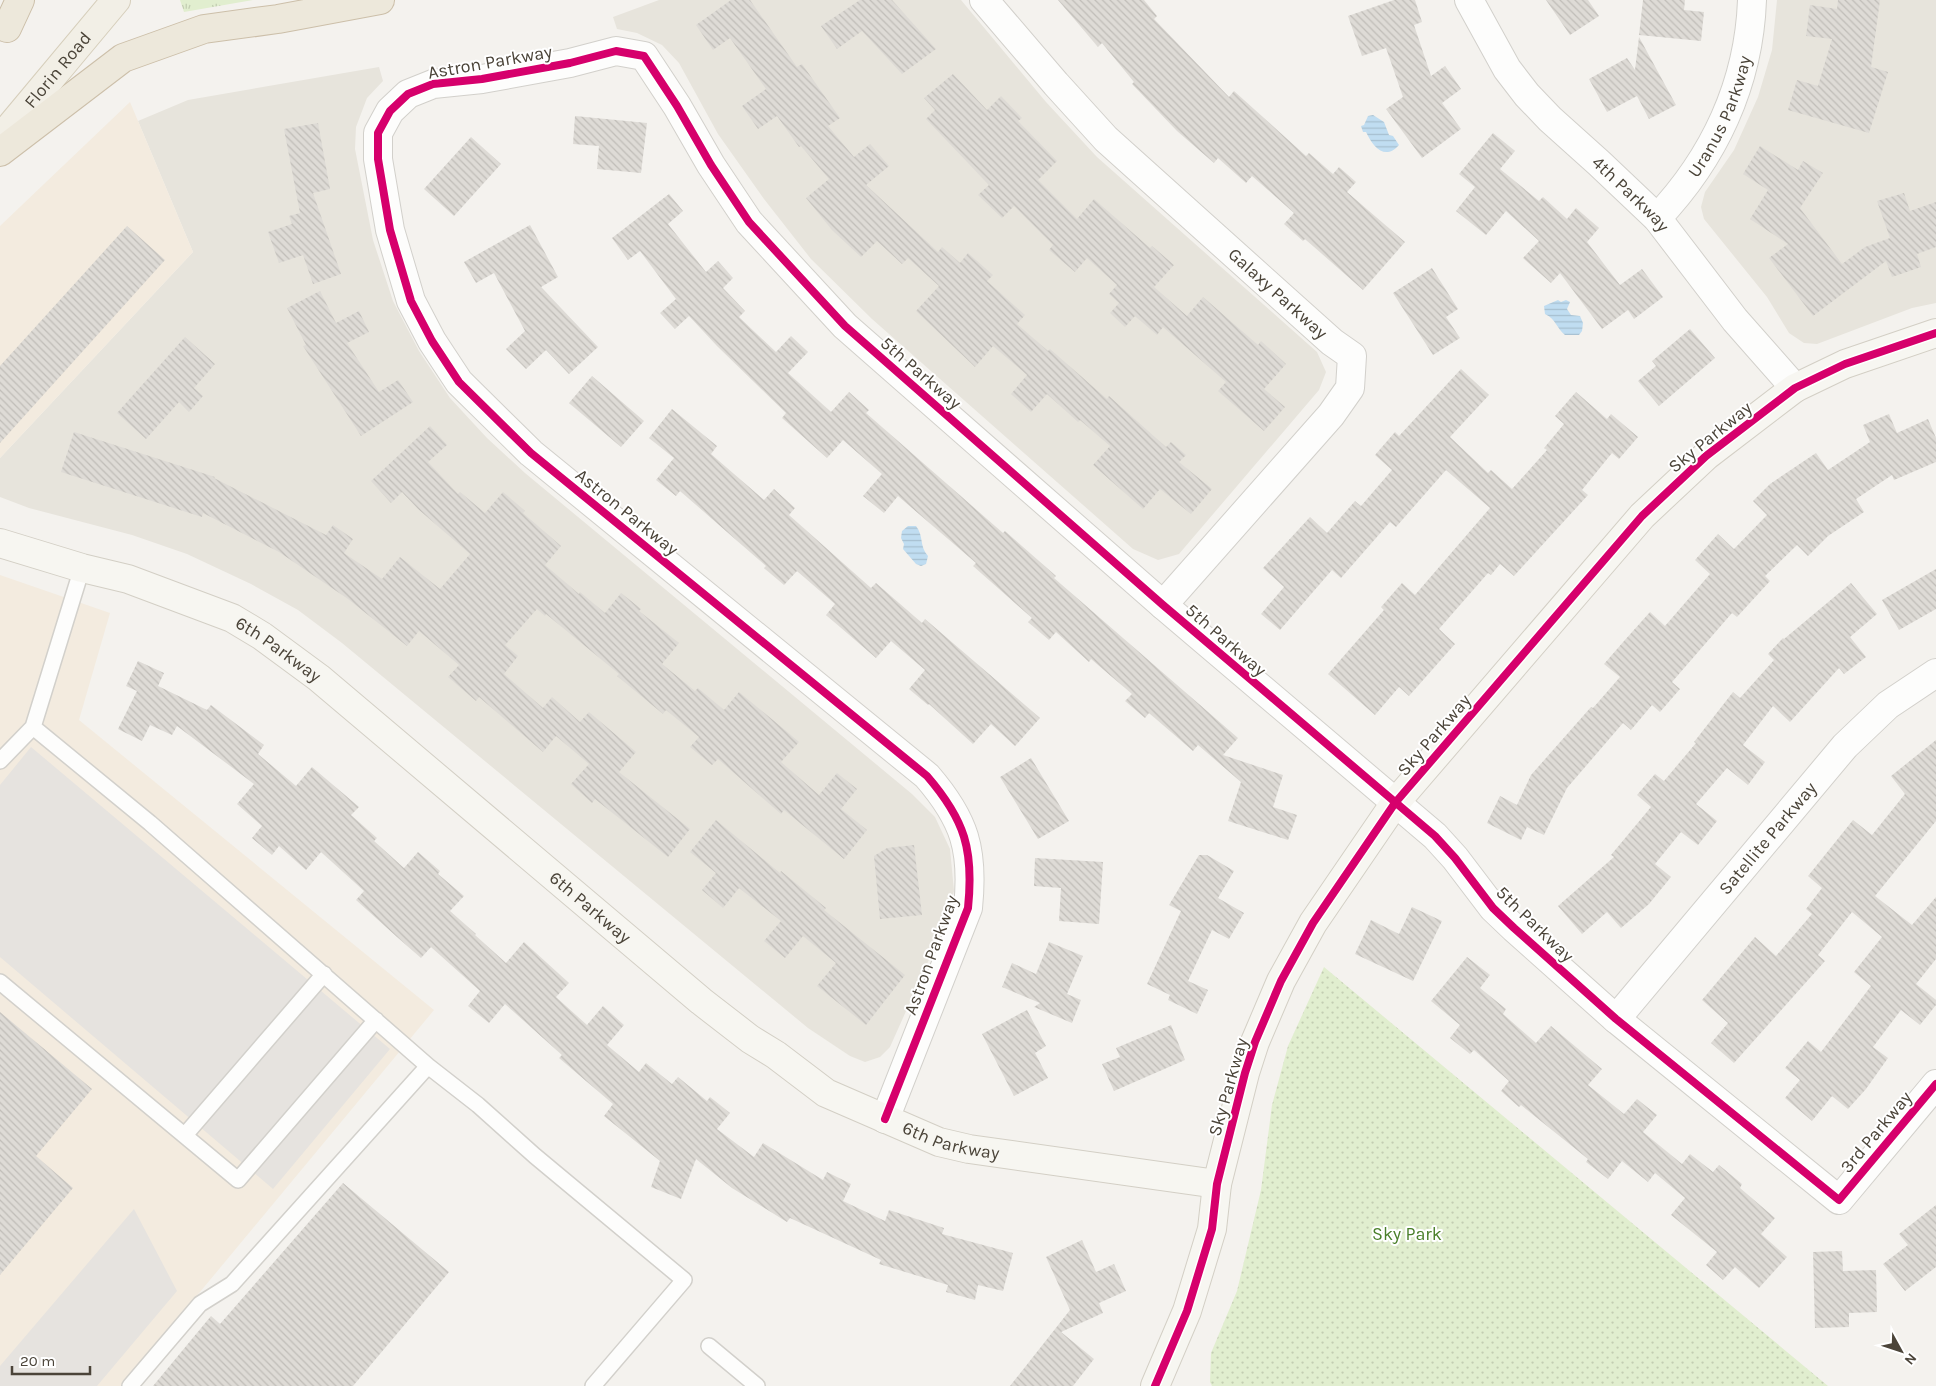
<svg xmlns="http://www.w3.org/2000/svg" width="1936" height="1386" viewBox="0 0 1936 1386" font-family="Karla,sans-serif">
	<defs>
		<pattern id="grass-tufts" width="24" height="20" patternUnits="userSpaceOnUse" patternTransform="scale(1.25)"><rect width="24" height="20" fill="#e1eecf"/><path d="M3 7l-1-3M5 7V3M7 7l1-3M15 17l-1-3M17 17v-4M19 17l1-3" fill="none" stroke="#c3cdb2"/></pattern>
		<pattern id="park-dots" width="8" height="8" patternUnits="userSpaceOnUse" patternTransform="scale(1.25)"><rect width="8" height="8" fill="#e1eecf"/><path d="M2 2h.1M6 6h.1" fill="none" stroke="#c3cdb2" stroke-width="1.8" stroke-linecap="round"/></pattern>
		<pattern id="water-rules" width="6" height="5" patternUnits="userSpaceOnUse" patternTransform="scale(1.25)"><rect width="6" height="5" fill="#c0ddf1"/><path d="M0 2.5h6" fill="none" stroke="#a6bfcf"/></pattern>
		<pattern id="building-back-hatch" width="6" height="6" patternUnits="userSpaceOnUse" patternTransform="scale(1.25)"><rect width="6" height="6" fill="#dedbd6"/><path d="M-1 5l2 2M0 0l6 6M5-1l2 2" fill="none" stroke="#c0bdb8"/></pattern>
	</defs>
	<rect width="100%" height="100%" fill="#f4f2ee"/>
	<!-- residential -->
	<path fill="#e7e4dc" d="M659,0H961L1046,102L1097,157L1317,352L1326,372L1319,390L1179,554L1158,560L1133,549L872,319L811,259L764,199L718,134L679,63L662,45L637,33L617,29L613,17Z
		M1777,0H1936V303L1912,308L1817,344L1804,343L1789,333L1767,297L1704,219L1701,207L1705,192L1734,150L1758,97L1772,50Z
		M379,67L383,81L367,98L356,127L355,149L373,240L393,301L419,351L450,398L487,438L525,473L912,794L935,817L950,849L954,891L944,926L890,1047L880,1057L865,1062L850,1056L808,1028L342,643L298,610L251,584L187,554L132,535L29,508L0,497V458L193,252L138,121L188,100Z"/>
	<!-- commercial -->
	<path fill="#f3ebdf" d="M130,102L193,252L0,458V226Z
		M0,575L110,613L79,720L434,1010L122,1386H0Z"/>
	<!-- grass -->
	<path fill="url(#grass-tufts)" d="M180,0H253L184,12Z"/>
	<!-- park -->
	<path fill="url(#park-dots)" d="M1324,967L1828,1386H1212L1210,1382L1211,1353L1237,1291L1261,1190L1272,1105L1288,1046Z"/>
	<!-- parking -->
	<path fill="#e6e3df" d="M31,747L390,1049L273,1189L0,957V785Z
		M134,1209L177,1291L97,1386H0V1366Z"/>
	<!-- water -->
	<path fill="url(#water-rules)" d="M1373,115L1384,122L1389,135L1393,136L1399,145C1385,161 1373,147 1366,132H1363L1361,126L1364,125L1368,116Z
		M1558,300L1561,302L1566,300L1570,302L1567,309L1571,315L1580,316L1583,323L1582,331L1579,335H1565C1556,328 1557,320 1545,314L1544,306Z
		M908,526H916C924,536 919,546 928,556L926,564L921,566L916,564L903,549L904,544L901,538L902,531Z"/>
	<!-- building -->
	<path fill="url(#building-back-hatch)" d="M731,0H750L797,67L802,64L840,118L828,126L854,157L870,144L889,166L866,185L938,252L942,247L960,263L968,253L993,275L987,281L1025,315L1017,324L1048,351L1050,349L1107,399L1109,396L1166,447L1171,442L1186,455L1179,462L1212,489L1191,514L1160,489L1143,509L1093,465L1110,446L1080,420L1078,422L1047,394L1031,412L1011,394L1027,375L993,346L975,367L916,311L939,286L908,258L902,264L877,241L861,257L832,230L806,198L829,179L801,146L799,147L777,116L758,129L742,106L766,89L730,38L713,50L696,25Z
		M860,0H892L936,49L902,74L862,31L837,49L821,26Z
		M1058,0H1144L1157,16L1154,19L1229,97L1234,91L1306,156L1309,153L1333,174L1339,167L1356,182L1347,192L1405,242L1363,290L1305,239L1303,241L1284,224L1294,213L1252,176L1246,183L1218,158L1214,163L1177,131L1132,84L1134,82L1102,43L1098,47Z
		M1394,0H1415L1422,22L1414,25L1431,76L1445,66L1461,89L1442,103L1461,129L1422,158L1386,109L1403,97L1386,48L1362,56L1348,16Z
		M1546,0H1588L1599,16L1570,35Z
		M1643,0H1685L1684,10L1704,12L1701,41L1639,35Z
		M1838,0H1880L1871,67L1888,72L1869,133L1788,110L1797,80L1818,86L1832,39L1806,36L1810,5L1837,9Z
		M1639,37L1676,105L1649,119L1637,96L1607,112L1589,79L1627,58L1635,70Z
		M953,74L987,110L1001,96L1022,118L1018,121L1057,161L1038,180L1077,219L1094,199L1150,248L1152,246L1174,265L1154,287L1187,316L1203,297L1258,345L1261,341L1286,364L1264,389L1285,407L1264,431L1218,391L1226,382L1163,327L1157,335L1135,316L1125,327L1110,313L1119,303L1109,294L1117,285L1087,258L1075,272L1049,250L1053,245L1014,206L1002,218L978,195L989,185L926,119L935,110L924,98Z
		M575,116L647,123L641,173L597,169L599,146L573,144Z
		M318,123L330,189L313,193L341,274L313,284L303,255L279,263L268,232L292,224L289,216L300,213L284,129Z
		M1493,133L1515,151L1500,169L1539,201L1543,197L1567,219L1576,208L1599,228L1587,242L1620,285L1642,269L1663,297L1634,319L1628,310L1602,329L1560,273L1551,283L1523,258L1539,241L1506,211L1486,235L1456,211L1475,187L1459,174Z
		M471,137L501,164L454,216L424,189Z
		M1760,146L1798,170L1803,161L1823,173L1800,208L1842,264L1865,247L1890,238L1877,201L1904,193L1910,211L1936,202V247L1917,254L1921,267L1892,277L1886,261L1813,316L1769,258L1788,244L1750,219L1768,190L1743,174Z
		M669,194L683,211L668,224L706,272L718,261L733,278L723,288L745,311L739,317L776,352L791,336L808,352L788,373L831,412L849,392L869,410L866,413L1003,533L1005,531L1056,576L1054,578L1238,738L1223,755L1283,775L1273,807L1297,815L1288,840L1228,821L1241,782L1198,745L1193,751L1149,713L1145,718L1125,701L1132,694L1091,659L1089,662L1056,632L1049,640L1028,622L1032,618L973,566L976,563L898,496L884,513L863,496L882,474L843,440L827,458L782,418L786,413L717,346L689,316L675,329L660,313L676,299L640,251L628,260L612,238Z
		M530,225L558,277L541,287L598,347L569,374L546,350L526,369L506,349L525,331L494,273L476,283L464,262Z
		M127,226L165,260L0,443V366Z
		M1432,268L1458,309L1446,317L1460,338L1433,355L1393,293Z
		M320,291L336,323L359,311L369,332L347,343L379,392L398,380L413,402L361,436L303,346L306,345L287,308Z
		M1690,329L1715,358L1659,406L1638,381L1656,366L1652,361Z
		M185,337L215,364L194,388L203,396L189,412L179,402L146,439L117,413Z
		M1461,369L1489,395L1450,437L1488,473L1491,470L1512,489L1547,450L1544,448L1564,424L1555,416L1576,392L1607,419L1611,414L1638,437L1619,459L1612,453L1582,490L1588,495L1514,576L1500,564L1491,575L1488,573L1439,629L1455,644L1409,696L1399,687L1375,715L1328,674L1384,610L1381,607L1402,583L1415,595L1490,508L1446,470L1396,527L1390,522L1341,578L1332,570L1280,630L1261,614L1284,587L1263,568L1310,517L1327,533L1355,501L1361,506L1392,470L1375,455L1395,432L1399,436Z
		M592,376L644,421L621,447L569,403Z
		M672,409L717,446L711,454L764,500L774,489L795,508L789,515L871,588L876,583L922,623L925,619L1040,718L1015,746L991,724L973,744L929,704L928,705L909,689L925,670L891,641L876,658L826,615L835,604L797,571L784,585L764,568L766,566L680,491L676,496L656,480L674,458L649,438Z
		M1889,414L1897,433L1928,419L1936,438V462L1894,480L1892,475L1856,499L1864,512L1828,536L1808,556L1797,545L1765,576L1770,581L1737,617L1732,613L1672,682L1680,689L1660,712L1652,705L1631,730L1623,723L1567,788L1544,835L1527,827L1521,840L1487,823L1500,796L1517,805L1531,775L1591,707L1593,708L1620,677L1604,664L1624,641L1650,612L1665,626L1710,574L1695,560L1718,534L1734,549L1767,515L1753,501L1770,484L1816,453L1828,470L1870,442L1863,425Z
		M430,426L447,445L428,462L458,494L460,492L485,513L503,492L525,511L523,513L561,546L545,565L579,594L580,592L605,613L621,593L641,609L639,611L679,643L662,664L695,691L698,688L724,710L739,692L785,730L799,742L781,762L819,795L837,773L857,789L841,809L867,830L844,859L784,810L781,814L718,759L712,765L690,747L699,737L666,710L663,714L617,676L619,674L546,614L545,616L537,609L505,645L518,656L504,674L543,708L552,697L580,722L589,712L636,752L619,772L690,829L668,857L595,799L592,803L571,784L589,764L556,736L543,752L479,697L476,701L448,677L459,665L419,631L407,646L348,599L279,552L203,513L202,517L61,472L74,432L215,477L214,478L326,535L333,525L353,539L344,553L382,579L400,557L440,589L470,554L418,509L402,492L391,503L371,481Z
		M1936,569V609L1899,630L1882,600Z
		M1851,583L1877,614L1850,637L1866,657L1844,674L1839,668L1790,722L1773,706L1743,745L1765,762L1748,785L1727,768L1696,804L1717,821L1698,845L1681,832L1655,864L1671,877L1649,904L1621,928L1607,912L1582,934L1558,906L1614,857L1611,855L1651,807L1637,795L1655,774L1664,781L1696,743L1694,742L1733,692L1740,698L1774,660L1768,654L1783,638L1784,639Z
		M138,661L164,673L158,686L207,710L211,705L264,745L258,754L296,786L312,767L359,807L351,815L377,838L374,841L404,868L418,852L440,871L438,874L464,896L450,911L476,934L475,935L506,963L524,942L569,983L556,997L587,1025L603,1006L624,1025L607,1045L639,1072L646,1063L672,1084L678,1077L707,1101L710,1097L730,1113L717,1129L754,1157L763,1143L823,1180L827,1172L851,1184L843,1201L885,1221L889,1210L944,1228L942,1234L1013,1253L1003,1291L978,1285L975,1300L946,1292L948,1285L879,1264L881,1260L790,1218L787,1222L732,1188L696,1159L681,1199L651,1187L660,1161L604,1116L613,1104L559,1058L562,1055L505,1004L489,1023L468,1006L480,991L431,947L421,958L397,937L356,900L364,891L321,852L306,870L279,846L272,855L252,838L262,826L237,804L254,784L177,726L172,735L150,725L142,741L118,729L137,691L126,686Z
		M1936,740V821L1875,896L1912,925L1936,897V959L1916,984L1936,1000V1005L1920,1025L1901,1010L1873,1047L1888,1058L1866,1089L1848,1109L1832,1096L1812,1121L1785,1098L1800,1080L1785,1068L1808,1041L1821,1052L1871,986L1854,972L1882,937L1852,912L1818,955L1825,961L1734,1063L1711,1043L1728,1023L1702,1000L1755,937L1776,956L1812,914L1806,909L1822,888L1808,876L1853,820L1872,835L1905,794L1891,776Z
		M1031,758L1069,821L1038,839L1000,777Z
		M716,820L780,873L781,871L826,908L824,910L905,975L866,1025L817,986L836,963L803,936L785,958L764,941L781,921L739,888L723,908L702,890L716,873L690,852Z
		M914,845L922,915L880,919L874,856L887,848Z
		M1199,855H1207L1234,871L1218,898L1244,913L1229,939L1212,930L1188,981L1208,990L1197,1014L1168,1000L1170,995L1147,984L1181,911L1169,905Z
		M1035,858L1103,862L1099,924L1059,921L1061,888L1034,886Z
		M1412,907L1442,921L1413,981L1355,954L1371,920L1399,934Z
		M1049,942L1083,956L1067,994L1081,1000L1072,1023L1034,1007L1040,1003L1002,987L1012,963L1036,974Z
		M1467,957L1490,975L1480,988L1506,1009L1503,1014L1536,1043L1551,1026L1602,1069L1588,1085L1624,1114L1637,1099L1657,1115L1643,1132L1682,1164L1690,1154L1713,1172L1719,1165L1742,1184L1740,1188L1775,1218L1761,1234L1787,1257L1759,1288L1735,1267L1723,1280L1706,1265L1717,1252L1671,1215L1685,1198L1655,1173L1648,1182L1622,1161L1608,1179L1586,1162L1588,1159L1521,1105L1519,1107L1501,1091L1509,1081L1474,1050L1470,1054L1450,1038L1460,1025L1431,1001Z
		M1027,1010L1046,1046L1035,1053L1048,1078L1014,1096L982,1034Z
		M0,1012L92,1089L36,1156L73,1188L0,1275Z
		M1171,1025L1185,1060L1114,1091L1102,1064L1120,1057L1116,1048Z
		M343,1183L449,1272L353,1386H153L211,1316L220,1324Z
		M1936,1205V1267L1905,1291L1883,1264L1908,1245L1899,1234Z
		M1082,1240L1096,1272L1114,1264L1126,1291L1099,1303L1103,1313L1061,1332L1094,1359L1073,1386H1010L1070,1310L1046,1257Z
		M1842,1251L1843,1271L1876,1270L1877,1312L1849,1313V1327L1815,1328L1813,1252Z"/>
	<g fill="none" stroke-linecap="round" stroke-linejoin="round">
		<!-- lane casing -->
		<g stroke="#d2d0cb" stroke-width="18">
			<path id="lane" d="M33,727L150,823L428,1066L478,1105L535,1156L684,1280L593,1386
				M0,761L33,727L82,568
				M0,982L238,1180L376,1020
				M185,1135L324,974
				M709,1346L757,1386
				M130,1386L200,1304L232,1284L428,1066"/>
		</g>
		<!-- street casing -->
		<g stroke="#d2d0cb" stroke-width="30">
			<g id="street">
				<path id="s1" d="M984,0L1056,84L1106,139L1332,342L1352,356L1350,388L1331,415L1163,605"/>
				<path id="s2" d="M1469,0L1507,69L1527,95L1550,119L1599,163L1657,218L1735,320L1795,388"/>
				<path id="s3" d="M1657,218C1714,158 1749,84 1752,0"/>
				<path id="s4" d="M1616,1019L1845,746L1888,705L1936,673"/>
				<path d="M885,1119L968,908C974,850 965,820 927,776L531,453L459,382L432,341L411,301L390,230L378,159V133L390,111L408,94L433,84L482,79L570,63L616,51L644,56L677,106L711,165L749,222L845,326L1163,605L1435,836L1455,858L1493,908L1514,928L1616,1019L1839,1200L1936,1084"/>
			</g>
		</g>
		<!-- secondary casing -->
		<g stroke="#d3cfc5" stroke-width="30">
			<g id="secondary">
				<path id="s5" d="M0,543L82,568L128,579L232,618L262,636L319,678L701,1001L750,1039L776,1055L826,1093L939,1142L969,1149L1217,1184"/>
				<path d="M1155,1386L1187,1311L1212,1229L1217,1184L1245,1073L1255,1042L1281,981L1313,923L1395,803L1642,516L1706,456L1795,388L1845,364L1936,333"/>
			</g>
		</g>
		<!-- primary casing -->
		<g stroke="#d6cebb" stroke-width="30">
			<g id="primary">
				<path id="s6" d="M0,139L116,0"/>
			</g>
		</g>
		<!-- highway casing -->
		<g stroke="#ccbfa9" stroke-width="30">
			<path id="highway" d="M7,28L20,0
				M0,152L123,58L204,29L278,19L380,0"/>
		</g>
		<!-- lane -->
		<use href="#lane" stroke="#fdfdfc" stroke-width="15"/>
		<!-- street -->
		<use href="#street" stroke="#fdfdfc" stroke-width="28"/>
		<!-- secondary -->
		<use href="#secondary" stroke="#f7f6f1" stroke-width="28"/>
		<!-- primary -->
		<use href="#primary" stroke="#f2efe6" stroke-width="28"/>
		<!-- highway -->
		<use href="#highway" stroke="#ede8db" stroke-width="28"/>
		<!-- cycleway casing -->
		<g stroke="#fff" stroke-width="11">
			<path id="cycleway" d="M885,1119L968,908C974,850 965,820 927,776L531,453L459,382L432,341L411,301L390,230L378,159V133L390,111L408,94L433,84L482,79L570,63L616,51L644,56L677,106L711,165L749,222L845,326L1163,605L1435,836L1455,858L1493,908L1514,928L1616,1019L1839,1200L1936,1084
				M1155,1386L1187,1311L1212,1229L1217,1184L1245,1073L1255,1042L1281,981L1313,923L1395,803L1642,516L1706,456L1795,388L1845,364L1936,333"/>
		</g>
		<!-- cycleway -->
		<use href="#cycleway" stroke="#d6006c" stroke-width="8"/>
	</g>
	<g text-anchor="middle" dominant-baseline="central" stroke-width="4" stroke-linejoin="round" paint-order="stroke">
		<!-- street labels -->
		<g font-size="18" fill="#4b4439" stroke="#fff">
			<text transform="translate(490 62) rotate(-10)">Astron Parkway</text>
			<text stroke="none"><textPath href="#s6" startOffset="90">Florin Road</textPath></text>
			<text stroke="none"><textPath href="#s3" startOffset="121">Uranus Parkway</textPath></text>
			<text stroke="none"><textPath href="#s2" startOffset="255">4th Parkway</textPath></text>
			<text stroke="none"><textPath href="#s1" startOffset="416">Galaxy Parkway</textPath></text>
			<text transform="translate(921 373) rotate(41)">5th Parkway</text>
			<text transform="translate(1710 437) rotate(-39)">Sky Parkway</text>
			<text transform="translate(627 512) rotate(39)">Astron Parkway</text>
			<text transform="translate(1226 640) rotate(41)">5th Parkway</text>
			<text stroke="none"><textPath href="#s5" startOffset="300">6th Parkway</textPath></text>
			<text transform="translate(1434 735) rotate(-49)">Sky Parkway</text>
			<text stroke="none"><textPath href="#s4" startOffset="236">Satellite Parkway</textPath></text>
			<text stroke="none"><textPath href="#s5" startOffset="705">6th Parkway</textPath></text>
			<text transform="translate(1535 924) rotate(44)">5th Parkway</text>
			<text transform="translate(931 955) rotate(-70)">Astron Parkway</text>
			<text transform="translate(1228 1087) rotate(-74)">Sky Parkway</text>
			<text transform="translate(1876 1132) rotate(-50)">3rd Parkway</text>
			<text stroke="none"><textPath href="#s5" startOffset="1140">6th Parkway</textPath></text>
		</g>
		<!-- park labels -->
		<g font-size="18" fill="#4a7f2a" stroke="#fff">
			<text x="1407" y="1234">Sky Park</text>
		</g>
	</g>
	<!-- north arrow -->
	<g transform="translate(1901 1351) rotate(130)" stroke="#ffffff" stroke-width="4" paint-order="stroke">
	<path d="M0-4L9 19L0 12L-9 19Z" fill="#4b4439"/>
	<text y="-8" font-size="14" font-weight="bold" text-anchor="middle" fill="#4b4439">N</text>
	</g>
	<!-- scale -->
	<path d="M12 1366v8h78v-8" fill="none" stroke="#4b4439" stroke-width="2.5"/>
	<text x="20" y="1366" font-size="15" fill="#4b4439" stroke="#ffffff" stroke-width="4" paint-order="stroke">20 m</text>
</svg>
